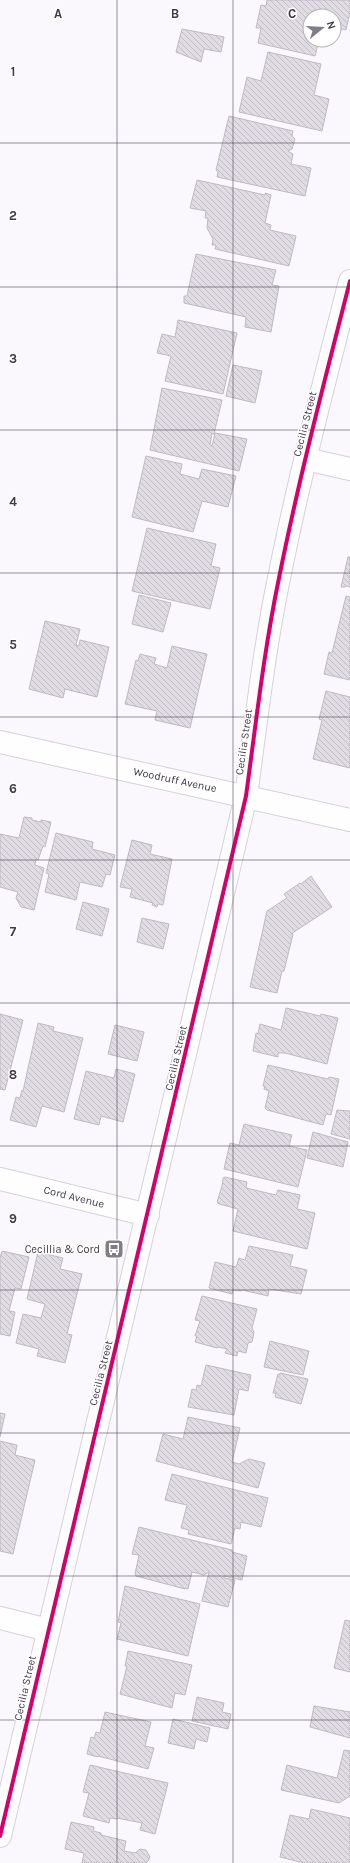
<svg xmlns="http://www.w3.org/2000/svg" width="350" height="1863" viewBox="0 0 350 1863" font-family="Karla,sans-serif">
	<defs>
		<pattern id="building-back-hatch" width="6" height="6" patternUnits="userSpaceOnUse"><rect width="6" height="6" fill="#e1dce4"/><path d="M-1 5l2 2M0 0l6 6M5-1l2 2" fill="none" stroke="#c2bec5"/></pattern>
	</defs>
	<rect width="100%" height="100%" fill="#faf8fc"/>
	<!-- building -->
	<path fill="url(#building-back-hatch)" stroke="#bfbac1" d="M267,0H350V12L346,30L334,27V16H310V40H319L315,56L258,43L261,28H256L261,5L266,6Z
		M182,29L224,37L221,52L204,49L201,62L176,52Z
		M268,52L321,64L314,95L329,99L322,131L239,112L247,77L261,81Z
		M229,116L293,131L292,136L295,139L292,149L289,150V152L293,154L291,164L311,168L305,196L217,177L218,172L216,170Z
		M197,180L265,195V193L271,195L265,223L271,225L270,230L296,236L289,266L215,249L216,245H212L213,239L207,228L208,218H205L206,211L190,208Z
		M196,254L276,270L272,285L279,286L271,332L245,327L246,317L184,303V296H187Z
		M178,320L237,333L223,394L165,381L171,356L157,353L162,334L175,337Z
		M233,365L262,371L255,403L226,396Z
		M162,388L222,400L214,434H212L210,445L212,446L215,433L247,439L239,471L150,450Z
		M146,456L182,464L180,474L199,479L202,469L236,476L228,507L202,501L193,532L132,517Z
		M147,528L216,544L211,566L220,568L210,609L132,591Z
		M348,557H350V587L346,586L345,587H341Z
		M139,595L171,603L163,632L132,624Z
		M346,596L350,597V680L324,674L329,652L332,653Z
		M45,621L80,629L76,645L79,646L80,640L109,647L97,697L65,689L63,698L29,689Z
		M172,646L207,654L190,728L155,720L157,711L125,704L136,660L138,661L140,654L156,658L154,664L167,668Z
		M326,691L350,697V768L313,759L322,720L319,719Z
		M24,817L32,818V820L41,822V820L51,822L45,847L43,846L38,860L36,859L35,865L44,868L34,910L21,907L16,898L18,892L0,887V834L19,838Z
		M56,833L93,842L92,849L115,855L110,875L106,874L102,887L80,882L76,900L45,892L49,874L46,873Z
		M132,840L152,845L150,854L172,859L163,905L158,904L157,907L152,905L153,903L130,897L132,889L120,887Z
		M311,876L332,907L291,934H293L284,971H282L277,993L250,987L267,911L287,898L284,894L300,883L301,884Z
		M83,902L109,909L102,936L76,929Z
		M142,918L169,924L163,949L137,942Z
		M286,1008L320,1016L321,1014L338,1018L327,1064L285,1053H278V1057L253,1051L256,1033L258,1034L260,1024L281,1030Z
		M0,1014L23,1020L5,1090L0,1089Z
		M38,1023L54,1027L53,1031L83,1038L64,1112L42,1106L36,1127L10,1120L16,1097L20,1098L22,1090L23,1091Z
		M115,1025L144,1032L137,1061L108,1054Z
		M268,1065L328,1079L329,1077L339,1079L331,1115L326,1114L323,1125L267,1110L265,1108L269,1091L264,1089L265,1086H263Z
		M116,1069L135,1074L123,1122L101,1116L99,1125L74,1119L86,1071L114,1078Z
		M337,1110L350,1111V1139L331,1134Z
		M244,1124L292,1135L289,1146L307,1150L298,1187L224,1169L230,1143L239,1145Z
		M313,1132L348,1142L343,1167L307,1158Z
		M225,1177L247,1182L246,1188L276,1195L278,1190L300,1195L297,1209L315,1213L307,1249L233,1231L238,1209L219,1204L217,1202L222,1186L223,1178Z
		M249,1246L293,1255L290,1266L307,1270L301,1294L269,1289L268,1296L242,1290L241,1291L233,1290L232,1294L209,1288L215,1262L236,1267L239,1258L245,1260Z
		M2,1251L29,1257L21,1289L15,1288L9,1311L15,1312L10,1336L0,1334V1258Z
		M38,1252L63,1258L60,1269L82,1274L67,1334L72,1335L65,1363L37,1356L39,1349L16,1343L23,1314L41,1318L45,1304L27,1299Z
		M202,1296L257,1309L252,1328L254,1332L252,1342L248,1343L246,1353L238,1351L237,1356L225,1353L227,1349L218,1347L217,1348L195,1342L197,1336H195L200,1321L195,1320Z
		M270,1341L309,1351L303,1375L264,1367Z
		M206,1365L251,1375L248,1391L239,1389L234,1415L188,1407L192,1389L196,1390L197,1385L201,1386Z
		M280,1373L308,1379L301,1404L275,1397L276,1393H273L278,1374L280,1375Z
		M0,1413L5,1414L0,1437Z
		M188,1417L240,1428L232,1462L239,1464L249,1459L265,1463L258,1488L156,1461L163,1434L183,1439Z
		M0,1441L17,1445L15,1455L35,1460L13,1554L0,1551Z
		M172,1474L268,1498L261,1527L241,1522L240,1529L235,1528L231,1544L188,1534L189,1530L181,1528L187,1505L165,1500Z
		M139,1527L232,1550V1552L247,1556L242,1580L224,1576V1578L235,1580L228,1607L202,1601L209,1572L204,1575L192,1572L188,1589L185,1588V1589L136,1576L135,1574L139,1555L132,1554Z
		M125,1586L200,1604L188,1656L117,1639L121,1623L118,1622Z
		M345,1620L350,1621V1672L334,1668Z
		M128,1651L192,1665L185,1695L175,1693L172,1708L120,1694L127,1666H125Z
		M197,1697L224,1703L222,1712L231,1714L228,1729L192,1721Z
		M314,1706L350,1712V1738L310,1727Z
		M105,1712L151,1722L145,1746L154,1748L148,1769L98,1756V1757L87,1754L91,1737L94,1738L96,1732L100,1733Z
		M173,1719L210,1728L207,1742L196,1739L194,1749L168,1743Z
		M344,1750L350,1751V1796L339,1803L281,1790L287,1765L337,1778Z
		M90,1765L168,1783L155,1834L140,1830L142,1823L117,1818V1819L110,1818L109,1823L83,1816L89,1793L83,1792Z
		M311,1809L350,1818V1863H304L280,1857L290,1815L309,1819Z
		M71,1822L94,1827L93,1831L101,1833V1835L126,1841L124,1851L135,1853L140,1849L146,1850L150,1857L148,1861L146,1863H82L84,1853L65,1849Z"/>
	<g fill="none" stroke-linecap="round" stroke-linejoin="round">
		<!-- street casing -->
		<g stroke="#d6d1d9" stroke-width="24">
			<path id="street" d="M306,459L350,469
				M0,1179L148,1215
				M0,1618L48,1630"/>
		</g>
		<!-- secondary casing -->
		<g stroke="#d6d1d9" stroke-width="24">
			<path id="secondary" d="M0,742L350,820
				M0,1836L246,796C256,723 264,650 279,578C299,478 325,379 350,281"/>
		</g>
		<!-- street -->
		<use href="#street" stroke="#fefeff" stroke-width="22"/>
		<!-- secondary -->
		<use href="#secondary" stroke="#fefeff" stroke-width="22"/>
		<!-- cycleway casing -->
		<g stroke="#fff" stroke-width="6">
			<path id="cycleway" d="M0,1836L246,796C256,723 264,650 279,578C299,478 325,379 350,281"/>
		</g>
		<!-- cycleway -->
		<use href="#cycleway" stroke="#d6006c" stroke-width="4"/>
	</g>
	<!-- grid -->
	<path fill="none" stroke="#413945" stroke-width="1" stroke-opacity="0.55" d="M117,0V1863M233,0V1863M0,143H350M0,287H350M0,430H350M0,573H350M0,717H350M0,860H350M0,1003H350M0,1146H350M0,1290H350M0,1433H350M0,1576H350M0,1720H350"/>
	<!-- icons -->
	<defs>
		<g id="bus-square" transform="scale(1)"><rect x="-9" y="-9" width="18" height="18" rx="4" fill="#827c85" stroke="#fff"/><path d="M-5-6H5V4H4V6H2V4H-2V6H-4V4H-5ZM-3.5-4V0h7V-4ZM-3.5 1.2v1.5H-2V1.2ZM2 1.2v1.5H3.5V1.2Z" fill="#fff"/></g>
	</defs>
	<g fill-rule="evenodd">
		<use href="#bus-square" x="114" y="1249"/>
	</g>
	<g text-anchor="middle" dominant-baseline="central" stroke-width="3" stroke-linejoin="round" paint-order="stroke">
		<!-- street labels -->
		<g font-size="11" fill="#413945" stroke="#fff">
			<text transform="translate(305 424) rotate(-76)">Cecilia Street</text>
			<text transform="translate(244 742) rotate(-82)">Cecilia Street</text>
			<text transform="translate(175 780) rotate(12)">Woodruff Avenue</text>
			<text transform="translate(176 1058) rotate(-77)">Cecilia Street</text>
			<text transform="translate(74 1197) rotate(14)">Cord Avenue</text>
			<text transform="translate(101 1373) rotate(-76)">Cecilia Street</text>
			<text transform="translate(25 1688) rotate(-77)">Cecilia Street</text>
		</g>
		<!-- poi labels -->
		<g font-size="11" fill="#413945" stroke="#fff" text-anchor="end">
			<text x="100" y="1249">Cecillia &amp; Cord</text>
		</g>
	</g>
	<g font-size="13" text-anchor="middle" font-weight="bold" fill="#413945" stroke="#fff" stroke-width="3" stroke-linejoin="round" paint-order="stroke">
		<text x="58" y="18">A</text>
		<text x="175" y="18">B</text>
		<text x="292" y="18">C</text>
		<text x="13" y="76">1</text>
		<text x="13" y="220">2</text>
		<text x="13" y="363">3</text>
		<text x="13" y="506">4</text>
		<text x="13" y="649">5</text>
		<text x="13" y="793">6</text>
		<text x="13" y="936">7</text>
		<text x="13" y="1079">8</text>
		<text x="13" y="1223">9</text>
	</g>
	<!-- north arrow -->
	<g transform="translate(322 28) rotate(72)"><circle r="19" fill="#ffffff" stroke="#b3b0b5"/>
	<path d="M0-3L7 15L0 10L-7 15Z" fill="#827c85"/>
	<text y="-6" font-size="11" font-weight="bold" text-anchor="middle" fill="#413945">N</text>
	</g>
</svg>
